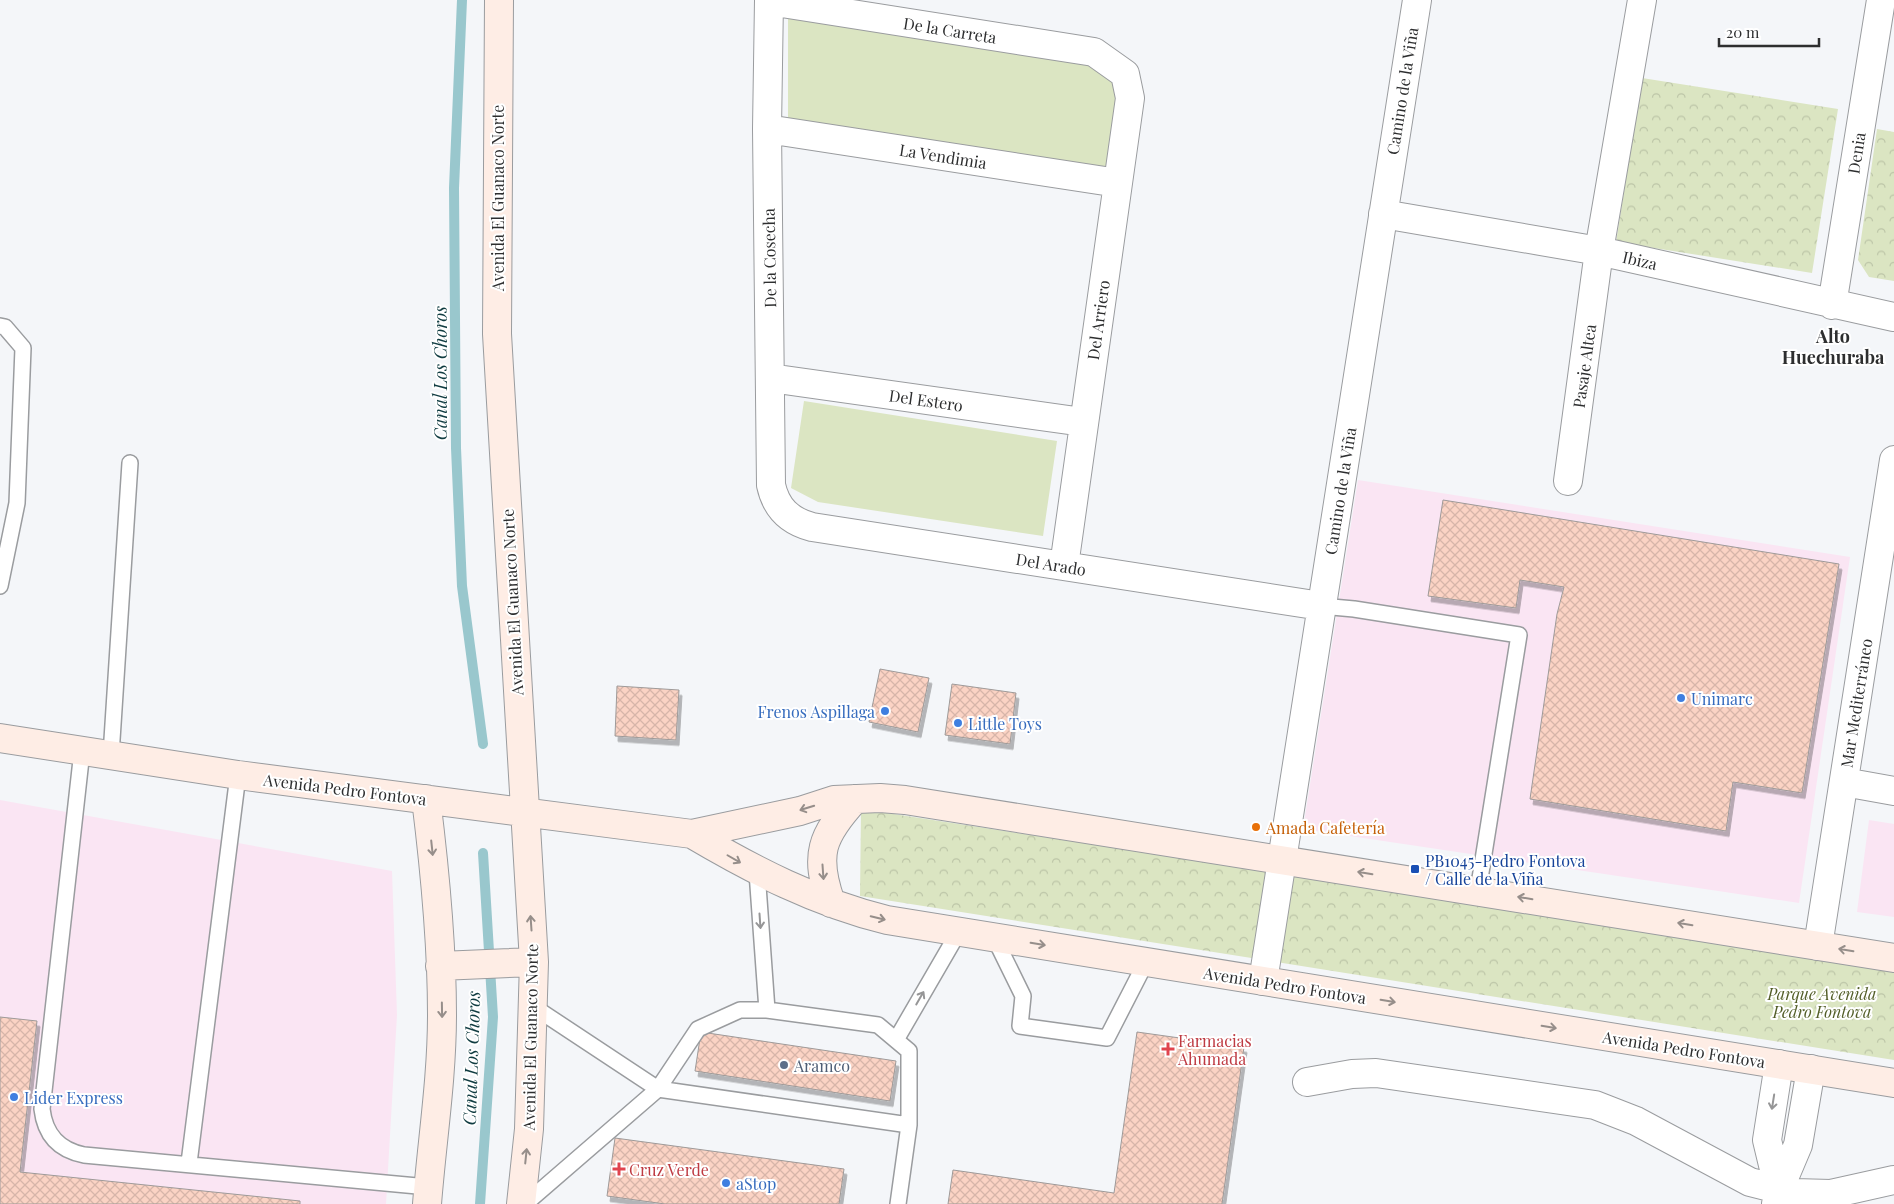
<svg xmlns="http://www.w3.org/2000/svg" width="1894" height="1204" viewBox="0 0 1894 1204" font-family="'Playfair Display',serif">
	<defs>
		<pattern id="park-crowns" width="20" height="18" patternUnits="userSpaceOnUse" patternTransform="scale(1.25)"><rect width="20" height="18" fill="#dbe5c2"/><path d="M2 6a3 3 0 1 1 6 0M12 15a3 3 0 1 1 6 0" fill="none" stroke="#bcc5a7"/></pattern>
		<pattern id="building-cross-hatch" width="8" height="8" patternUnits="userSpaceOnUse" patternTransform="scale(1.25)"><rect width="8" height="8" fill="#fbd3c4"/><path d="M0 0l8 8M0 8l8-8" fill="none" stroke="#d7b5a9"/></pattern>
		<filter id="shadow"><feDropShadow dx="3" dy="5.5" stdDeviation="0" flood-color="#0004"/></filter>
	</defs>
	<rect width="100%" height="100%" fill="#f4f6f9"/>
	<!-- commercial -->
	<path fill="#fae5f3" d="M1358,480L1850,557L1799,903L1303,829Z
		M0,800L392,871L397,1015L386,1204H0Z
		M1869,820L1894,824V917L1857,912Z"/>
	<!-- grass -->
	<path fill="#dbe5c2" d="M788,18L1092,63L1112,77L1116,93L1108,169L788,118Z
		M804,401L1057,441L1043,536L818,502L791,488Z"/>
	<!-- park -->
	<path fill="url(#park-crowns)" d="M1642,78L1838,109L1812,273L1616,242Z
		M1877,129L1894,132V281L1869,277L1858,260Z
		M861,809L1894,967V1060L860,896Z"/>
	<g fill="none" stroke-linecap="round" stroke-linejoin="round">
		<!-- stream -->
		<path stroke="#99c7cd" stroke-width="10" d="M462,0L454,188L456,448L462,586L483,744
			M480,1204L493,1017L483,853"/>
	</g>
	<!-- building -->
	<path fill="url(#building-cross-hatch)" stroke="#9e9a99" filter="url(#shadow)" d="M1443,500L1839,564L1802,793L1733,782L1726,831L1530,799L1557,614L1564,587L1520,580L1516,608L1428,596Z
		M880,669L929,678L918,732L869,722Z
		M952,684L1016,693L1010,744L945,735Z
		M617,686L679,690L676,740L615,736Z
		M0,1017L37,1021L20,1172L300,1201V1204H0Z
		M701,1032L896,1061L890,1101L695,1071Z
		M1137,1032L1244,1047L1222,1204H948L953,1170L1114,1193Z
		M615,1138L844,1169L839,1204H665L607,1196Z"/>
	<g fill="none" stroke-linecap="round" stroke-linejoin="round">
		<!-- lane casing -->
		<g stroke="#9a9c9f" stroke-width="18">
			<path id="lane" d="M0,326L5,327L23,348L17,503L0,586
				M1321,606L1354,609L1519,635L1478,891
				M82,751L42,1109C45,1135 59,1150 84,1155L428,1187
				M111,755L130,463
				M757,872L767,1010
				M994,937L1023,996L1020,1026L1107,1038L1146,962
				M534,1007L658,1089L909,1125
				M896,1040L958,933
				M189,1163L238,775
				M525,1204L658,1089L698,1029L740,1010H767L878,1025L909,1051V1125L898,1204"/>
		</g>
		<!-- street casing -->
		<g stroke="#9a9c9f" stroke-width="30">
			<path id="street" d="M769,0L767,129L771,485C776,508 789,521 812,527L1321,606
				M769,1L1094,52L1125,74L1130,98L1064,566
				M767,129L1118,183
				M1383,214L1599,251L1894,317
				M1832,305L1881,0
				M770,378L1083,422
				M1568,481L1599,251L1642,0
				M1844,782L1894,791
				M1818,946L1894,460
				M1263,981L1417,0
				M1307,1082L1352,1074L1376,1073L1595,1105L1636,1121L1750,1182L1794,1193L1831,1194L1894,1180
				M1779,1190L1767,1140L1779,1064
				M1776,1204L1779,1190L1798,1145L1811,1069"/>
		</g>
		<!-- secondary casing -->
		<g stroke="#9a9c9f" stroke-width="30">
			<path id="secondary" d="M499,0L497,334L534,962L529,1129L521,1204
				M0,738L238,775L692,834L800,811L834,800L880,798L905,800L1894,958
				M426,799C435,871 442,943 442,1015C442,1078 432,1141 427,1204
				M692,834C753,870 817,903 887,920L1894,1083
				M831,903C814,855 821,836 855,799
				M440,966L534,962"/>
		</g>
		<!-- lane -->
		<use href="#lane" stroke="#fff" stroke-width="15"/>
		<!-- street -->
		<use href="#street" stroke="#fff" stroke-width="28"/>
		<!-- secondary -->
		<use href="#secondary" stroke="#feede5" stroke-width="28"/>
	</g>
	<!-- one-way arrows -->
	<defs><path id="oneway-shaft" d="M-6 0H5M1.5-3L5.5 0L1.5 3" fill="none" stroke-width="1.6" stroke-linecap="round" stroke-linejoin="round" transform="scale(1.25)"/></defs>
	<g stroke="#968e8a">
		<use href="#oneway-shaft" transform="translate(807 808) rotate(163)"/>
		<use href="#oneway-shaft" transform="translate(432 848) rotate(84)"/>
		<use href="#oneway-shaft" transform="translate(734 859) rotate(30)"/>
		<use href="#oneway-shaft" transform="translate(823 872) rotate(86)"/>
		<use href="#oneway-shaft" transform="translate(1365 873) rotate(-171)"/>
		<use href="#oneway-shaft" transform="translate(1525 898) rotate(-171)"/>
		<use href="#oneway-shaft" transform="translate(878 918) rotate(13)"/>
		<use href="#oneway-shaft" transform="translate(531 923) rotate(-94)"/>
		<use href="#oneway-shaft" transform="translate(1685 924) rotate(-171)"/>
		<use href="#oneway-shaft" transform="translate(1038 944) rotate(9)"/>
		<use href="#oneway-shaft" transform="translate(1846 950) rotate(-171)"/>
		<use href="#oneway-shaft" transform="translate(1388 1001) rotate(9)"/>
		<use href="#oneway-shaft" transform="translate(442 1010) rotate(89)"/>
		<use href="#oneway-shaft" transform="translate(1549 1027) rotate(9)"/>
		<use href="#oneway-shaft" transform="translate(526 1156) rotate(-84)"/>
	</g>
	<g stroke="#969697">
		<use href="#oneway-shaft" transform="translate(760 921) rotate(86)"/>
		<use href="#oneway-shaft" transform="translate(920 998) rotate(-60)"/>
		<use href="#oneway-shaft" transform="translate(1773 1102) rotate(99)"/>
	</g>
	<!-- markers -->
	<g fill="#3f7fe0" stroke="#fff" stroke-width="2">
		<circle cx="1681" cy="698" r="5"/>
		<circle cx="885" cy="711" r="5"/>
		<circle cx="958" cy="723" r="5"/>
		<circle cx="14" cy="1097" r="5"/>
		<circle cx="726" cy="1183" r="5"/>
	</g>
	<circle fill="#e8710a" stroke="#fff" stroke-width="2" cx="1256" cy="827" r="5"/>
	<rect fill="#1a4fb4" stroke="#fff" stroke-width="2" x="1410" y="864" width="10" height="10" rx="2.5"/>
	<g fill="#e0444e" stroke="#fff" stroke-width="2">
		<path d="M1165.5 1041.5h5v5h5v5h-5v5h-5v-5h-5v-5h5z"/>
		<path d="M616.5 1161.5h5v5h5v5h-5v5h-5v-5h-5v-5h5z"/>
	</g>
	<circle fill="#5c6f8a" stroke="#fff" stroke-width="2" cx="784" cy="1065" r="5"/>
	<g text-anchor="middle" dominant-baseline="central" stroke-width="4" stroke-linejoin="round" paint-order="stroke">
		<!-- street labels -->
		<g font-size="16" fill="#2d2e2f" stroke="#fff">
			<text transform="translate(950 30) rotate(9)">De la Carreta</text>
			<text transform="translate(1402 91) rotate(-81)">Camino de la Viña</text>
			<text transform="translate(1856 153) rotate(-81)">Denia</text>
			<text transform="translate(943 156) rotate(9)">La Vendimia</text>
			<text transform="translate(497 198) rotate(-90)">Avenida El Guanaco Norte</text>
			<text transform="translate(769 258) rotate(-91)">De la Cosecha</text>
			<text transform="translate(1640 260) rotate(13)">Ibiza</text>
			<text transform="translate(1098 320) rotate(-82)">Del Arriero</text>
			<text transform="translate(1584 366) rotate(-82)">Pasaje Altea</text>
			<text transform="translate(926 400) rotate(8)">Del Estero</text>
			<text transform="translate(1340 491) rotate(-81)">Camino de la Viña</text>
			<text transform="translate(1051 564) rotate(9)">Del Arado</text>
			<text transform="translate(512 602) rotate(-93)">Avenida El Guanaco Norte</text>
			<text transform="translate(1856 703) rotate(-81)">Mar Mediterráneo</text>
			<text transform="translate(345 789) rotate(7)">Avenida Pedro Fontova</text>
			<text transform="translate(1285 985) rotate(9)">Avenida Pedro Fontova</text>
			<text transform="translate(530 1037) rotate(-89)">Avenida El Guanaco Norte</text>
			<text transform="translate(1684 1049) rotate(9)">Avenida Pedro Fontova</text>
		</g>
		<!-- shop labels -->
		<g font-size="16" fill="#366cbe" stroke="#fff" text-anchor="start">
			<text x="1691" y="698">Unimarc</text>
			<text x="875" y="711" text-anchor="end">Frenos Aspillaga</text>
			<text x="968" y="723">Little Toys</text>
			<text x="24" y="1097">Lider Express</text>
			<text x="736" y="1183">aStop</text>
		</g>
		<!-- food labels -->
		<g font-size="16" fill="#c56008" stroke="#fff" text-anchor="start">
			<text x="1266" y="827">Amada Cafetería</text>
		</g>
		<!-- transit labels -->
		<g font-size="16" fill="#164399" stroke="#fff" text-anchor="start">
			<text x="1425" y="860">PB1045-Pedro Fontova<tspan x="1425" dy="18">/ Calle de la Viña</tspan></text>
		</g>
		<!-- park labels -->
		<g font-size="16" font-style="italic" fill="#525d27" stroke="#fff">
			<text x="1822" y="993">Parque Avenida<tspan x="1822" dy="18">Pedro Fontova</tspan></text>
		</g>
		<!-- health labels -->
		<g font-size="16" fill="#be3a42" stroke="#fff" text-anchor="start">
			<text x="1178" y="1040">Farmacias<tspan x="1178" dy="18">Ahumada</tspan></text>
			<text x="629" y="1169">Cruz Verde</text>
		</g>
		<!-- service labels -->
		<g font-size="16" fill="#4e5e75" stroke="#fff" text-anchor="start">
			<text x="794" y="1065">Aramco</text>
		</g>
		<!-- neighbourhood labels -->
		<g font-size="18" font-weight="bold" fill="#2d2e2f" stroke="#fff">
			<text x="1833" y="336">Alto<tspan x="1833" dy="21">Huechuraba</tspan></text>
		</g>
		<!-- water labels -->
		<g font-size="18" font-style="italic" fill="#103c41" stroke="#fff">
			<text transform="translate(440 373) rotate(-90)">Canal Los Choros</text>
			<text transform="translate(471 1058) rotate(-88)">Canal Los Choros</text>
		</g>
	</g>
	<!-- scale -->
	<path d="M1719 38v8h100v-8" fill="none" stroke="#2d2e2f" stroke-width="2.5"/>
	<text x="1726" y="38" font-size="15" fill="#2d2e2f" stroke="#ffffff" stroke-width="4" paint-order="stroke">20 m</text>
</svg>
